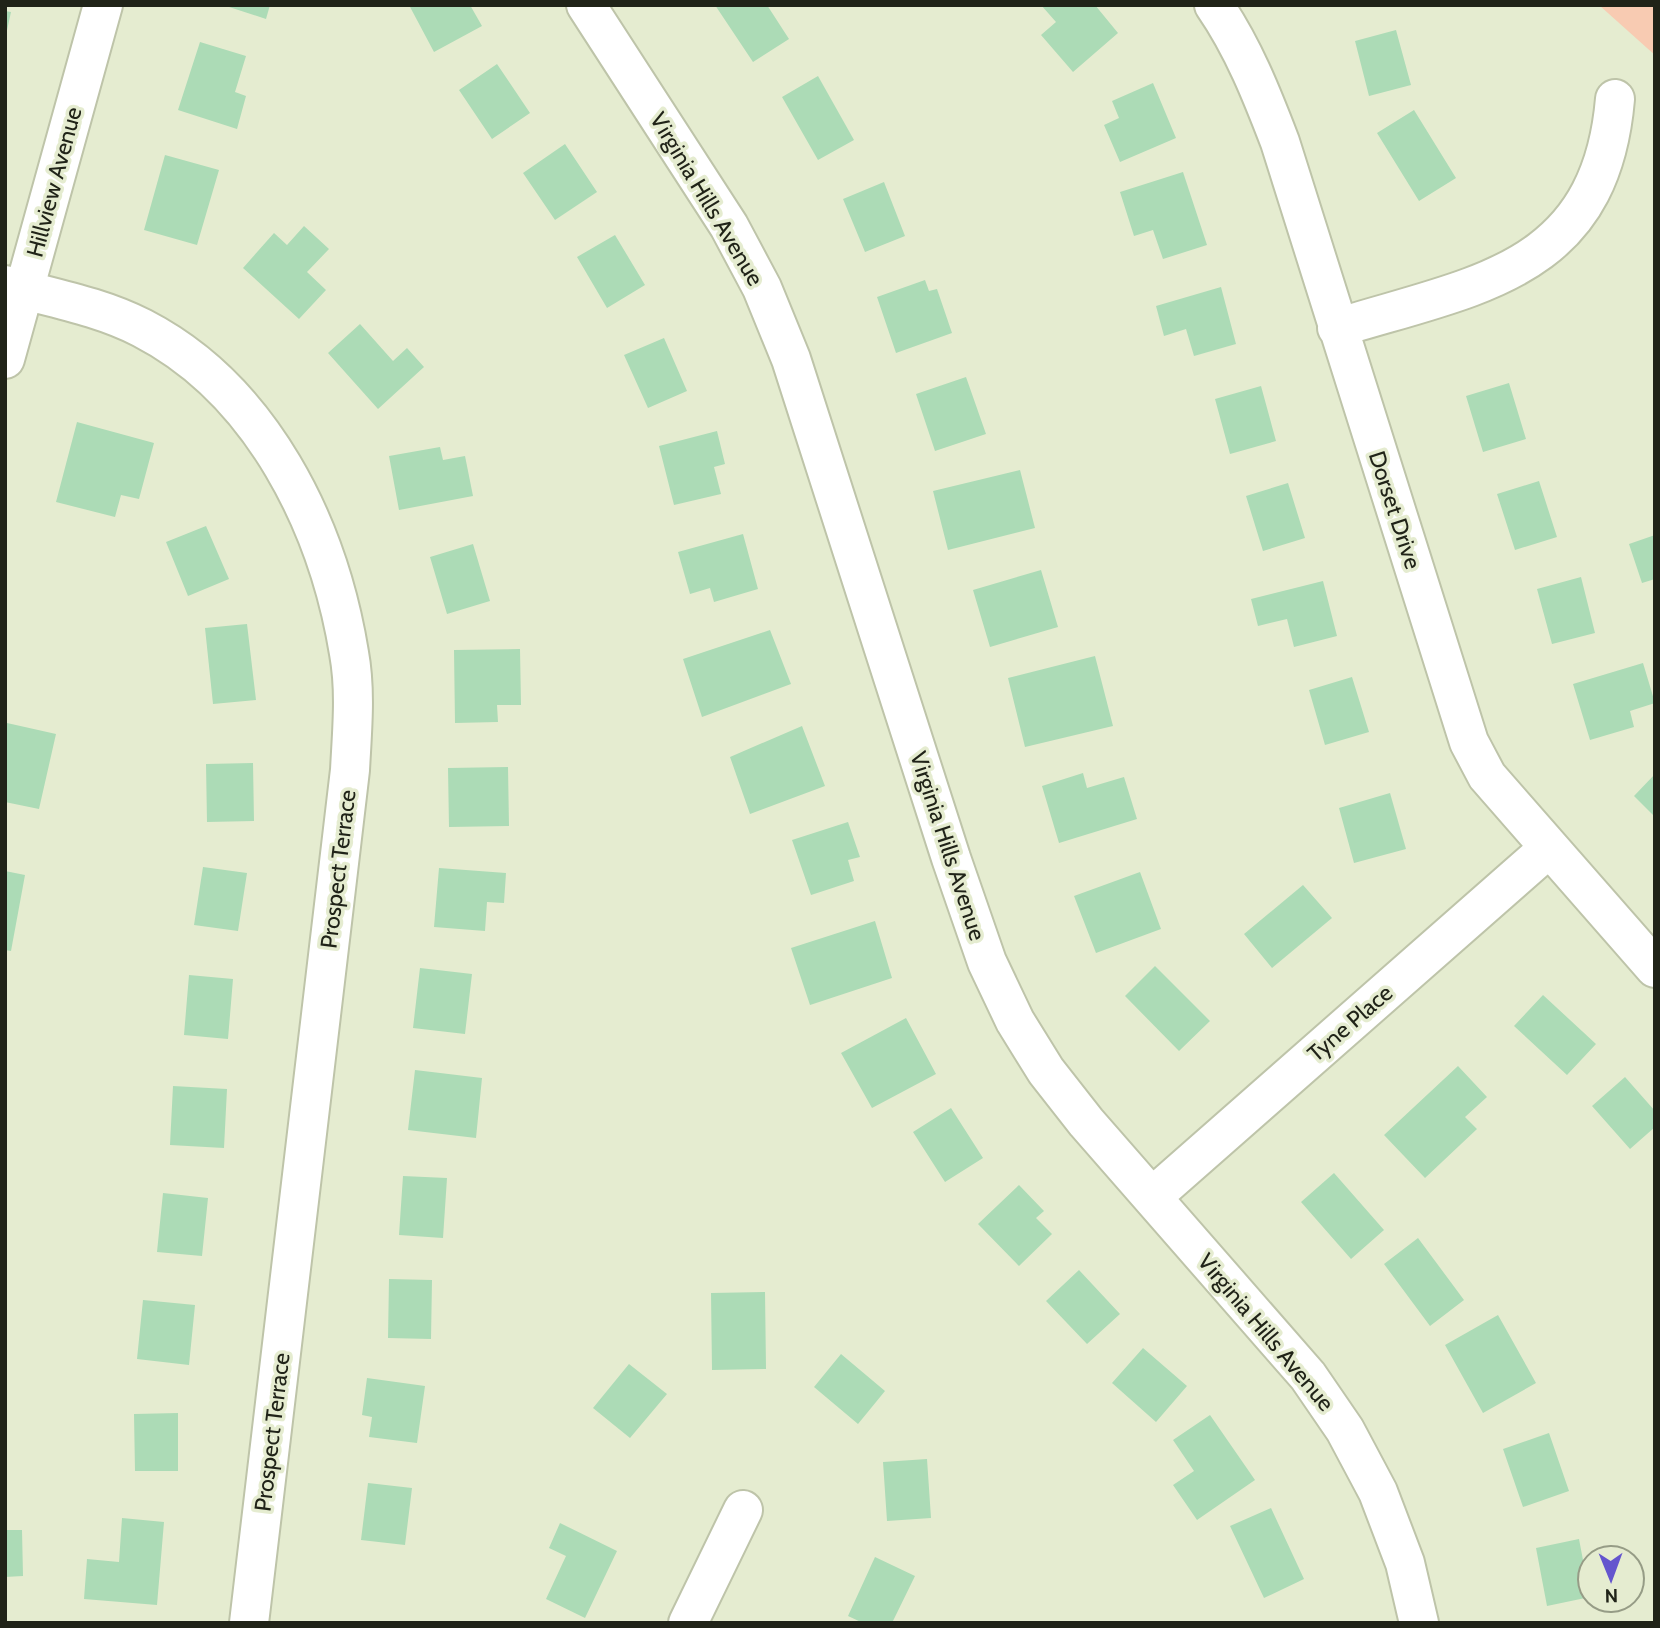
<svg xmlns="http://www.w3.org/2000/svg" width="1660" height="1628" viewBox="0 0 1660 1628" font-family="Cabin,sans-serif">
	<rect width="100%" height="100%" fill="#e5ecd0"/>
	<!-- green -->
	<path fill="#f8cbb2" d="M1599,5H1655V55L1647,48Z"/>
	<!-- building -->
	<path fill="#acdbb6" d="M223,5H270L266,19Z
		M409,5H470L482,26L434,52Z
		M715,5H767L789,39L753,62Z
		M1041,5H1095L1118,33L1073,72L1041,35L1056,22Z
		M5,11L11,12L6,35H5Z
		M1396,30L1411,85L1369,96L1355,41Z
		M200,42L246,56L235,92L246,96L237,129L178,110Z
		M497,64L530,113L492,139L459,90Z
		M818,76L854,140L818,160L782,97Z
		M1153,83L1176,138L1120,162L1104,125L1119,118L1112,101Z
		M1414,110L1456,178L1419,201L1377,133Z
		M565,144L597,192L555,220L523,173Z
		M165,155L219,170L197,245L144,230Z
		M1183,172L1207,245L1163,259L1153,230L1134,236L1120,192Z
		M884,182L905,236L865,252L843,199Z
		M304,226L329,249L307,272L326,290L299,319L243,268L274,233L287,245Z
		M615,235L645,285L607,308L577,257Z
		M925,280L929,291L937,289L952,333L896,353L877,297Z
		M1221,287L1236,344L1194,356L1186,329L1164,336L1156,306Z
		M360,324L393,361L407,348L424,367L378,409L328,353Z
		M664,338L687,391L648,408L624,355Z
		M966,377L986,434L935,451L916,394Z
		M1509,383L1526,439L1483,452L1466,396Z
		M1261,386L1276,441L1230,454L1215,399Z
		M77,422L154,443L139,499L121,495L115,517L56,502Z
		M717,431L725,464L714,467L721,494L674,505L659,446Z
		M440,447L443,460L465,456L473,496L399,510L389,456Z
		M1020,470L1035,528L948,550L933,491Z
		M1539,481L1557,537L1515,550L1497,494Z
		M1288,483L1305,538L1263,551L1246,496Z
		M206,526L229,579L188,596L166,542Z
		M743,534L758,589L714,602L710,588L690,594L678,552Z
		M1655,535V579L1642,583L1629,544Z
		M473,544L490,601L447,614L430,557Z
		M1041,570L1058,627L990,647L973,590Z
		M1581,577L1595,633L1552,644L1537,589Z
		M1323,581L1337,636L1294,647L1287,619L1258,626L1251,599Z
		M247,624L256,700L213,704L205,628Z
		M770,630L791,684L702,717L683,659Z
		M520,649L521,705H497L498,722L455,723L454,650Z
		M1095,656L1113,726L1025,747L1008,678Z
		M1643,663L1655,703L1630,711L1634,727L1590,740L1573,684Z
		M1352,677L1369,732L1325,745L1309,690Z
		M7,723L56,734L39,809L5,802V732Z
		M802,726L825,786L750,814L730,757Z
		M253,763L254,821L207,822L206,764Z
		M508,767L509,826L449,827L448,768Z
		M1083,773L1087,788L1124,777L1137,819L1059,843L1042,786Z
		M1655,774V817L1634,796Z
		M1390,793L1406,849L1354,863L1339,808Z
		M848,822L860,857L848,860L854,881L811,895L792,840Z
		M203,867L247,873L238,931L194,925Z
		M439,868L506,873L504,903L487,902L485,931L434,927Z
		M5,871L25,875L11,951L5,950Z
		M1140,872L1161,929L1096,953L1074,896Z
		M1303,885L1332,918L1272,968L1244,934Z
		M875,921L892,978L810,1005L791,948Z
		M1155,966L1210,1021L1179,1051L1125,996Z
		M420,968L472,974L465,1034L413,1028Z
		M189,975L233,979L228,1039L184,1035Z
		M1543,995L1596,1044L1567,1075L1514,1026Z
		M906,1018L936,1074L872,1108L841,1053Z
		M1458,1066L1487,1097L1465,1117L1477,1129L1425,1178L1384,1135Z
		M415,1070L482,1078L476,1138L408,1130Z
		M1625,1077L1655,1111V1127L1630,1149L1592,1106Z
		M173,1086L227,1089L224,1148L170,1145Z
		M951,1108L983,1158L945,1182L913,1132Z
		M1334,1173L1384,1230L1351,1259L1301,1202Z
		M403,1176L447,1178L443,1238L399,1235Z
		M1019,1185L1044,1211L1036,1218L1052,1234L1019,1266L978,1224Z
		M163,1193L208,1198L202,1256L157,1252Z
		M1418,1238L1464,1300L1430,1326L1384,1264Z
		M1079,1270L1120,1314L1087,1344L1046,1301Z
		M389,1279L432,1280L431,1339L388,1338Z
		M765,1292L766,1369L712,1370L711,1293Z
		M143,1300L195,1305L189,1365L137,1359Z
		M1498,1315L1536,1383L1483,1413L1445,1345Z
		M1143,1348L1187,1386L1156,1422L1112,1383Z
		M841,1354L885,1391L858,1424L814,1387Z
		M629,1364L667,1394L630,1438L593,1408Z
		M367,1378L425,1386L417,1443L369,1437L372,1417L362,1415Z
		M178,1413V1471H135L134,1414Z
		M1210,1415L1255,1480L1197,1520L1173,1485L1194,1471L1173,1440Z
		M1549,1433L1569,1491L1523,1507L1503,1449Z
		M927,1459L931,1518L887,1521L883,1462Z
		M368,1483L412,1488L405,1545L361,1540Z
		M1271,1508L1304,1579L1264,1598L1230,1526Z
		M122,1518L164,1522L157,1605L84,1599L87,1559L119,1562Z
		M560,1523L617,1551L585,1618L546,1599L566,1556L549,1548Z
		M5,1530H22L23,1576L5,1577Z
		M1579,1539L1590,1597L1547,1606L1536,1548Z
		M875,1557L915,1576L892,1623H863L848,1616Z"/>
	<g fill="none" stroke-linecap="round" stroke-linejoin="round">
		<!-- minor casing -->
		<g stroke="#bec4a9" stroke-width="42">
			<path id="minor" d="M586,5L729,226L762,288L791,359L951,858L987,962L1015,1021L1046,1071L1086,1122L1308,1376L1345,1430L1378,1492L1405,1563L1419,1623
				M1214,5C1243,47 1262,95 1280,142L1469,742L1487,776L1655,968
				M5,285C52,298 99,306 142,328C262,390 328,525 349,653C356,691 352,731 350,770L249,1623
				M1337,328C1476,285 1600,273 1615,99
				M5,359L103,5
				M1152,1197L1549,848
				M688,1623L743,1510"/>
		</g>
		<!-- minor -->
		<use href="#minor" stroke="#fff" stroke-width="38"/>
	</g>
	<g text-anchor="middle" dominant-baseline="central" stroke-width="7" stroke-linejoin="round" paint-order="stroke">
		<!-- street labels -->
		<g font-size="23" fill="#202318" stroke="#e5ecd0">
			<text transform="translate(54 182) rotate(-75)">Hillview Avenue</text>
			<text transform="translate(707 199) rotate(59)">Virginia Hills Avenue</text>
			<text transform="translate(1395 510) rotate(72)">Dorset Drive</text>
			<text transform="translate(948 846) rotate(72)">Virginia Hills Avenue</text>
			<text transform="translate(338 869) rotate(-83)">Prospect Terrace</text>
			<text transform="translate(1350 1023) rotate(-41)">Tyne Place</text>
			<text transform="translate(1266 1332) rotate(50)">Virginia Hills Avenue</text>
			<text transform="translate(272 1432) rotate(-83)">Prospect Terrace</text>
		</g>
	</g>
	<!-- border -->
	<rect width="1660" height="1628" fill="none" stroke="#202318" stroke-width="14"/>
	<!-- north arrow -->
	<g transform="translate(1611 1579) rotate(179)"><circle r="33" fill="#e5ecd0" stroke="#969c86" stroke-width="2"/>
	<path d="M0-5L12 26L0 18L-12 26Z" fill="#6455ce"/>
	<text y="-10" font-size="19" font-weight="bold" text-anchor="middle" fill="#202318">N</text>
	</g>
</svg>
